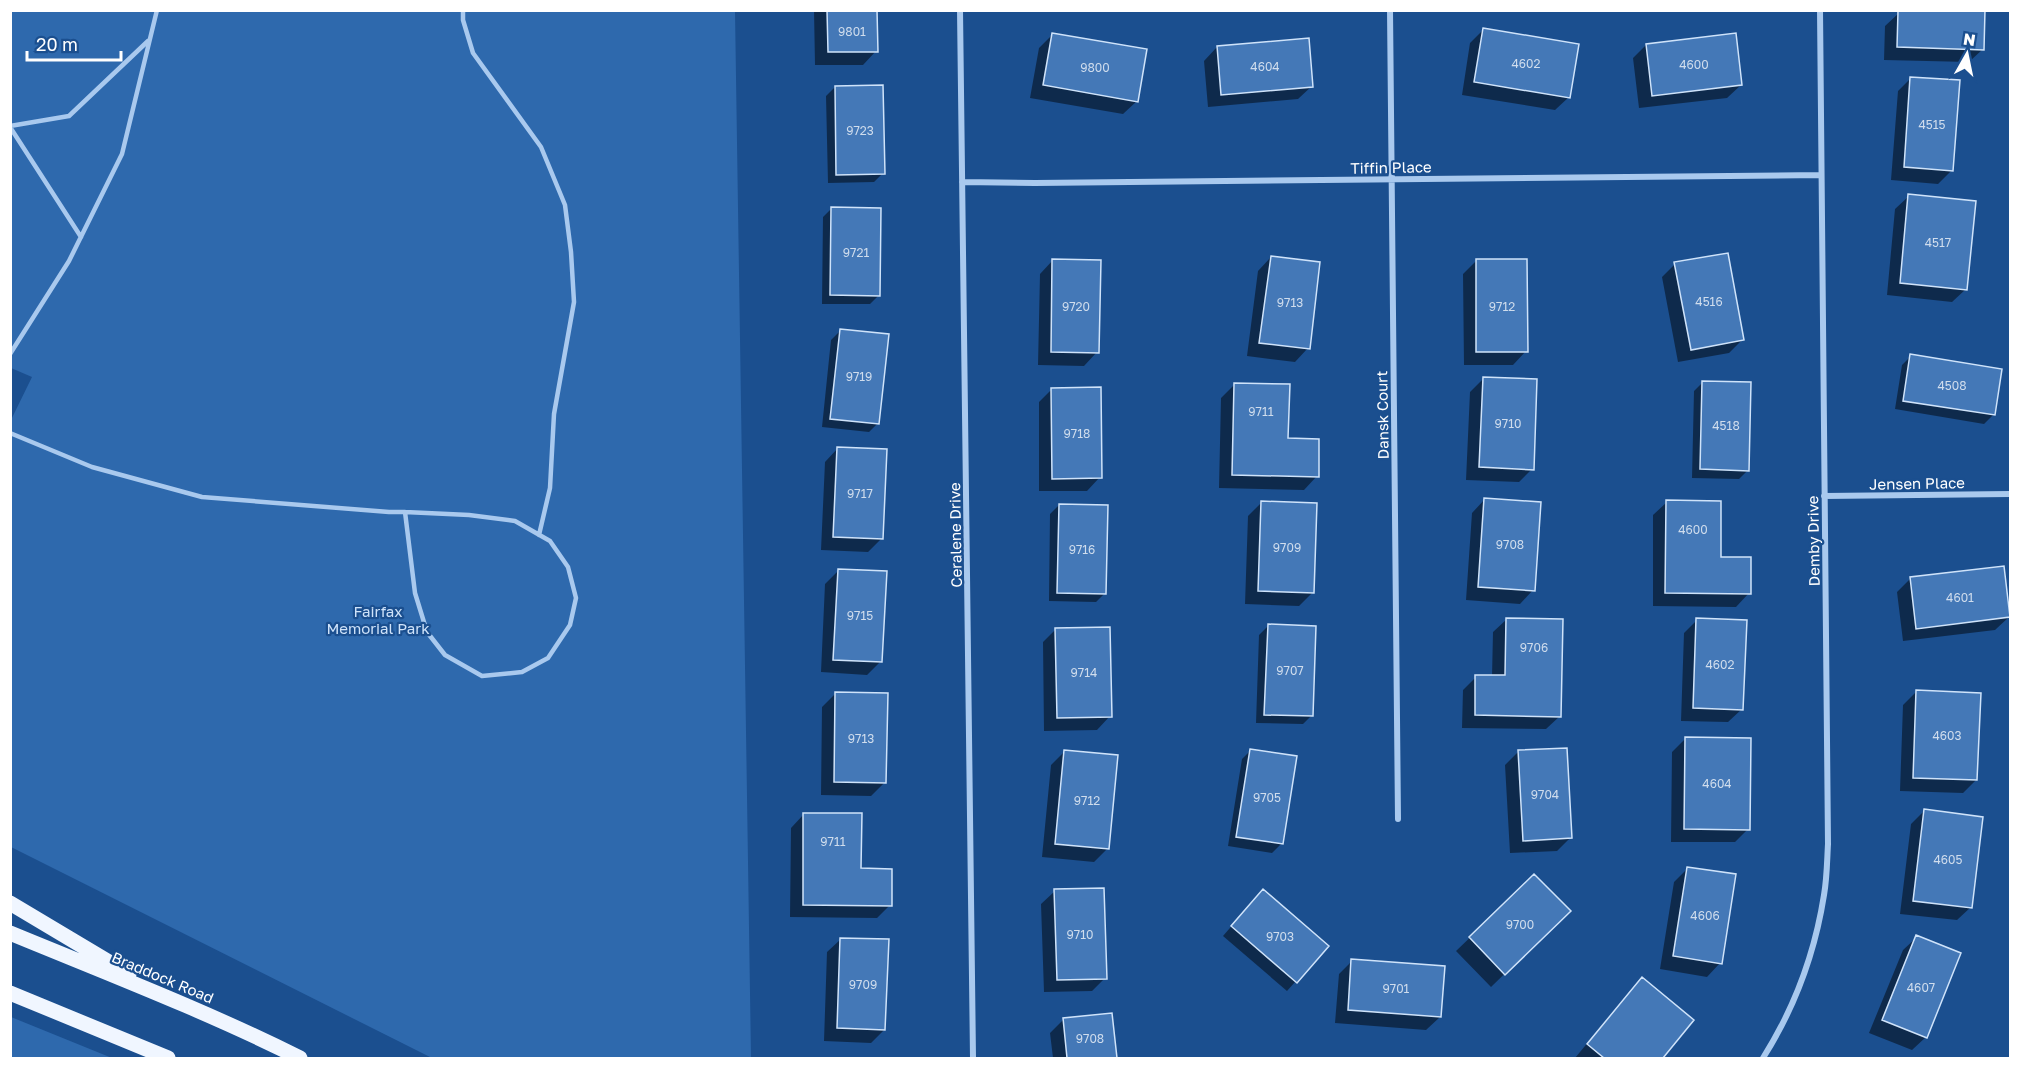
<svg xmlns="http://www.w3.org/2000/svg" width="2021" height="1069" viewBox="0 0 2021 1069" font-family="'Golos Text',sans-serif">
	<rect width="100%" height="100%" fill="#1b4f8f"/>
	<!-- green -->
	<path fill="#2e69ad" d="M11,11H735L751,1058H432L11,847L10,422L32,377L11,368Z
		M11,1017L112,1058H11Z"/>
	<!-- shadow -->
	<path fill="#0007" d="M814,10H876V51L863,65H815Z
		M1899,13L1983,49L1969,62L1884,60L1885,26Z
		M1483,30L1569,97L1555,110L1462,95L1470,43Z
		M1053,34L1137,101L1123,114L1030,98L1039,48Z
		M1646,45L1741,85L1727,98L1639,108L1633,58Z
		M1217,47L1312,86L1298,99L1208,107L1204,61Z
		M1911,78L1952,170L1938,184L1891,180L1898,91Z
		M835,87L883,173L874,182L828,183L826,96Z
		M1909,196L1966,289L1952,302L1887,295L1895,209Z
		M832,208L879,295L870,304H822L823,217Z
		M1271,257L1308,348L1295,362L1247,356L1258,271Z
		M1053,260L1097,352L1084,366L1038,365L1040,274Z
		M1476,261L1526,351L1513,365H1464L1463,274Z
		M1675,264L1742,340L1729,353L1678,362L1662,277Z
		M840,331L878,423L869,432L822,427L831,340Z
		M1911,356L1993,415L1984,424L1895,409L1902,365Z
		M1484,378L1532,469L1519,482L1466,480L1470,392Z
		M1703,382L1748,470L1739,479L1692,478L1694,391Z
		M1235,384L1287,440L1317,476L1304,490L1219,488L1221,398Z
		M1052,389L1100,477L1087,491H1039V402Z
		M838,448L882,538L868,552L821,550L825,462Z
		M1485,499L1533,590L1520,604L1466,600L1472,513Z
		M1667,502L1749,593L1736,607L1653,606V515Z
		M1261,503L1312,593L1299,606L1245,604L1248,516Z
		M1059,505L1105,593L1096,602L1049,601L1050,514Z
		M838,571L881,661L867,675L821,672L825,584Z
		M1910,579L2009,617L1995,630L1903,641L1897,592Z
		M1507,619L1560,716L1546,729L1462,728L1463,690L1476,677H1492L1493,632Z
		M1697,620L1742,709L1728,722L1681,721L1684,633Z
		M1268,626L1312,715L1303,724L1256,723L1259,635Z
		M1056,629L1110,716L1097,730L1044,731L1043,642Z
		M1916,692L1976,780L1963,793L1900,791L1903,705Z
		M835,694L885,782L871,796L821,795L822,707Z
		M1685,739L1748,829L1735,842H1671L1672,752Z
		M1251,750L1281,844L1272,853L1228,846L1242,759Z
		M1519,751L1570,838L1557,851L1510,853L1505,765Z
		M1064,752L1108,848L1094,862L1042,857L1051,765Z
		M1924,811L1971,907L1957,920L1900,914L1911,824Z
		M804,814L860,870L890,905L877,918L790,917L791,828Z
		M1688,868L1720,963L1707,977L1660,969L1674,882Z
		M1534,876L1556,924L1491,987L1456,951Z
		M1055,891L1105,978L1092,991L1044,992L1041,904Z
		M1254,900L1327,946L1287,991L1223,936Z
		M1917,937L1926,1037L1912,1050L1869,1033L1903,950Z
		M841,939L884,1030L871,1043L824,1041L827,952Z
		M1352,961L1440,1017L1426,1030L1335,1023L1339,974Z
		M1642,979L1692,1021L1661,1058H1575L1629,993Z
		M1111,1014L1116,1058H1053L1050,1033L1063,1020Z"/>
	<!-- building -->
	<path fill="#4478b7" stroke="#cfe3fa" stroke-width="1.5" d="M827,10H877L878,52H828Z
		M1928,10H1985L1984,50L1897,47L1898,11Z
		M1483,28L1579,44L1570,98L1474,82Z
		M1052,33L1147,49L1138,102L1043,85Z
		M1736,33L1742,85L1652,96L1646,44Z
		M1309,38L1313,87L1221,95L1217,46Z
		M1910,77L1960,80L1953,171L1904,167Z
		M883,85L885,174L836,175L835,86Z
		M1908,194L1976,201L1967,290L1900,283Z
		M831,207L881,208L880,296L830,295Z
		M1728,253L1744,340L1691,350L1674,262Z
		M1271,256L1320,262L1310,349L1259,343Z
		M1052,259L1101,260L1099,353L1051,352Z
		M1476,259H1527L1528,352H1476Z
		M840,329L889,334L879,424L830,419Z
		M1910,354L2002,369L1995,415L1903,401Z
		M1483,377L1537,379L1534,470L1479,467Z
		M1702,381L1751,382L1749,471L1700,469Z
		M1234,383L1290,384L1288,438L1319,439V477L1232,475Z
		M1101,387L1102,478L1052,479L1051,388Z
		M837,447L887,449L883,539L833,537Z
		M1484,498L1541,502L1535,591L1478,587Z
		M1666,500L1721,501V557H1751V594L1665,593Z
		M1261,501L1317,503L1314,593L1258,591Z
		M1059,504L1108,505L1106,594L1057,593Z
		M2004,566L2010,617L1916,629L1910,577Z
		M838,569L887,571L882,662L833,660Z
		M1506,618L1563,619L1561,717L1475,715V675H1505Z
		M1696,618L1747,620L1743,710L1693,708Z
		M1268,624L1316,626L1313,716L1264,715Z
		M1110,627L1112,717L1057,718L1055,628Z
		M1916,690L1981,693L1977,780L1913,778Z
		M835,692L888,693L886,783L834,782Z
		M1685,737L1751,738L1750,830L1684,829Z
		M1567,748L1572,838L1523,841L1518,750Z
		M1250,749L1297,756L1283,844L1236,837Z
		M1064,750L1118,755L1109,849L1055,844Z
		M1924,809L1983,817L1972,908L1913,901Z
		M803,813H862L861,868L892,869V906L803,905Z
		M1687,867L1736,874L1722,964L1673,956Z
		M1534,874L1571,911L1505,975L1469,937Z
		M1104,888L1107,979L1057,980L1054,889Z
		M1263,889L1329,946L1297,983L1231,926Z
		M1916,935L1961,953L1927,1038L1882,1020Z
		M840,938L889,939L885,1030L837,1028Z
		M1351,959L1445,966L1441,1017L1348,1010Z
		M1642,977L1694,1020L1663,1058H1604L1587,1044Z
		M1112,1013L1117,1058H1067L1063,1018Z"/>
	<g fill="none" stroke-linecap="round" stroke-linejoin="round">
		<!-- lane -->
		<path stroke="#a9c9ee" stroke-width="4.5" d="M463,10V20L473,53L541,147L565,205L571,252L574,302L554,414L550,488L539,535
			M10,126L69,116L148,41
			M10,127L81,237
			M10,354L69,261L122,154L157,10
			M10,433L92,467L202,497L389,512H405L469,515L515,521L550,541L568,567L576,598L570,625L548,658L522,672L482,676L445,655L427,632L415,593L405,512"/>
		<!-- street -->
		<path stroke="#a9c9ee" stroke-width="6" d="M960,10L973,1058
			M1390,10L1398,819
			M962,182L1035,183L1821,175
			M1824,496L2010,494
			M1763,1058C1794,1009 1815,952 1824,895C1827,878 1827,861 1828,844L1820,10"/>
		<!-- primary -->
		<path stroke="#f0f6ff" stroke-width="15" d="M10,903L129,974
			M10,933C107,973 206,1011 300,1058
			M10,993L168,1058"/>
	</g>
	<g text-anchor="middle" dominant-baseline="central" stroke-width="4.5" stroke-linejoin="round" paint-order="stroke">
		<!-- number labels -->
		<g font-size="12" fill="#d0dded">
			<text x="852" y="31">9801</text>
			<text x="1526" y="63">4602</text>
			<text x="1694" y="64">4600</text>
			<text x="1265" y="66">4604</text>
			<text x="1095" y="67">9800</text>
			<text x="1932" y="124">4515</text>
			<text x="860" y="130">9723</text>
			<text x="1938" y="242">4517</text>
			<text x="856" y="252">9721</text>
			<text x="1709" y="301">4516</text>
			<text x="1290" y="302">9713</text>
			<text x="1076" y="306">9720</text>
			<text x="1502" y="306">9712</text>
			<text x="859" y="376">9719</text>
			<text x="1952" y="385">4508</text>
			<text x="1261" y="411">9711</text>
			<text x="1508" y="423">9710</text>
			<text x="1726" y="425">4518</text>
			<text x="1077" y="433">9718</text>
			<text x="860" y="493">9717</text>
			<text x="1693" y="529">4600</text>
			<text x="1510" y="544">9708</text>
			<text x="1287" y="547">9709</text>
			<text x="1082" y="549">9716</text>
			<text x="1960" y="597">4601</text>
			<text x="860" y="615">9715</text>
			<text x="1534" y="647">9706</text>
			<text x="1720" y="664">4602</text>
			<text x="1290" y="670">9707</text>
			<text x="1084" y="672">9714</text>
			<text x="1947" y="735">4603</text>
			<text x="861" y="738">9713</text>
			<text x="1717" y="783">4604</text>
			<text x="1545" y="794">9704</text>
			<text x="1267" y="797">9705</text>
			<text x="1087" y="800">9712</text>
			<text x="833" y="841">9711</text>
			<text x="1948" y="859">4605</text>
			<text x="1705" y="915">4606</text>
			<text x="1520" y="924">9700</text>
			<text x="1080" y="934">9710</text>
			<text x="1280" y="936">9703</text>
			<text x="863" y="984">9709</text>
			<text x="1921" y="987">4607</text>
			<text x="1396" y="988">9701</text>
			<text x="1090" y="1038">9708</text>
		</g>
		<!-- street labels -->
		<g font-size="15" fill="#fff" stroke="#1b4f8f">
			<text transform="translate(1391 167) rotate(-1)">Tiffin Place</text>
			<text transform="translate(1382 415) rotate(-91)">Dansk Court</text>
			<text transform="translate(1917 483) rotate(-1)">Jensen Place</text>
			<text transform="translate(955 535) rotate(-91)">Ceralene Drive</text>
			<text transform="translate(1813 541) rotate(-91)">Demby Drive</text>
			<text transform="translate(163 977) rotate(23)">Braddock Road</text>
		</g>
		<!-- park labels -->
		<g font-size="15" fill="#cfe3fa" stroke="#1b4f8f">
			<text x="378" y="611">Fairfax<tspan x="378" dy="17">Memorial Park</tspan></text>
		</g>
	</g>
	<!-- border -->
	<rect width="2021" height="1069" fill="none" stroke="#ffffff" stroke-width="24"/>
	<!-- north arrow -->
	<g transform="translate(1967 54) rotate(9)" stroke="#1b4f8f" stroke-width="4.5" paint-order="stroke">
	<path d="M0-4.5L10 22L0 15L-10 22Z" fill="#ffffff"/>
	<text y="-9" font-size="16" font-weight="bold" text-anchor="middle" fill="#ffffff">N</text>
	</g>
	<!-- scale -->
	<path d="M27 51v9h94v-9" fill="none" stroke="#ffffff" stroke-width="3"/>
	<text x="36" y="51" font-size="18" fill="#ffffff" stroke="#1b4f8f" stroke-width="4.5" paint-order="stroke">20 m</text>
</svg>
